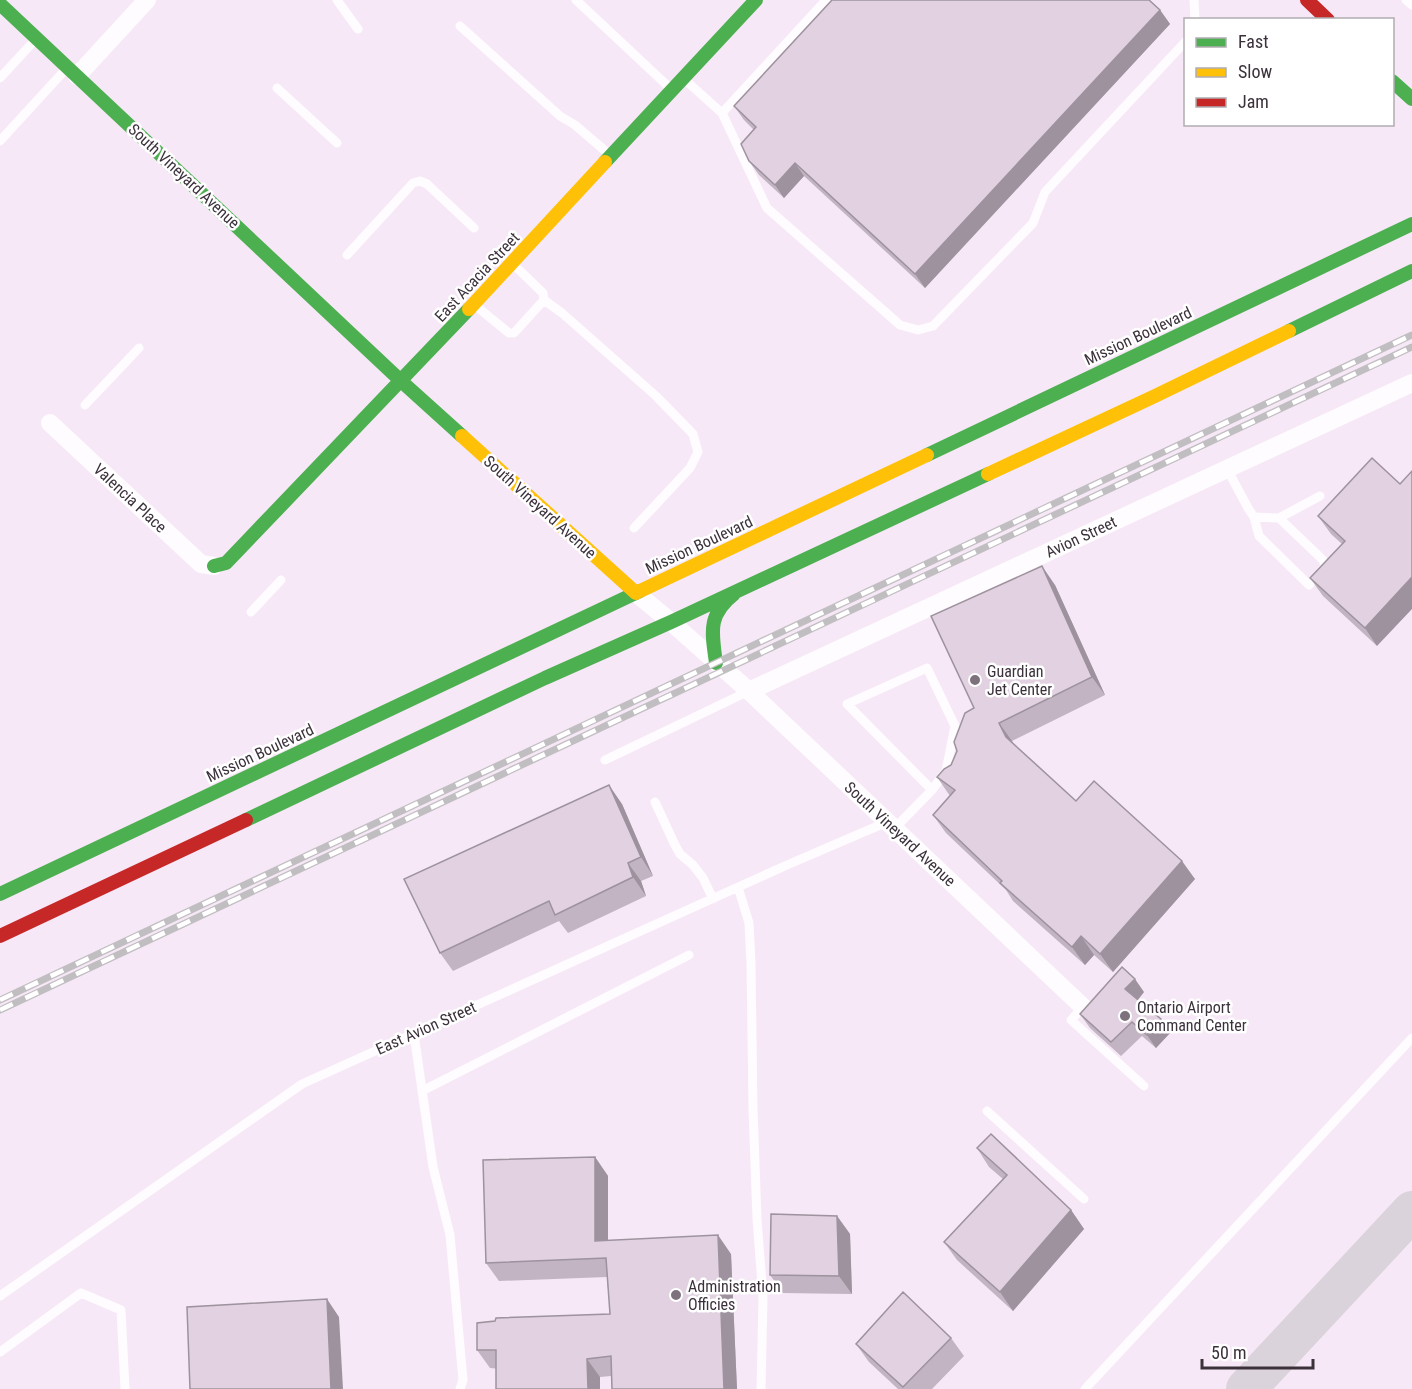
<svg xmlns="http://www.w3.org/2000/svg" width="1412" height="1389" viewBox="0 0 1412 1389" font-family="'Roboto Condensed',sans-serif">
	<rect width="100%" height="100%" fill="#f6e8f6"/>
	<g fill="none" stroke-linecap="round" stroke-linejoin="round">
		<!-- taxiway -->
		<path stroke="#dbd3db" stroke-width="40" d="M1246,1389L1412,1211"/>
		<!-- lane -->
		<path stroke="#fefcfe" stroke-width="9" d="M337,0L358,29
			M576,0L671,89
			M1194,0L1195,20
			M1406,0L1412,5
			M460,26L560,116L575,125L610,155
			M0,78L35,40
			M684,79L722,113L767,208L900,325L918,330L933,326L1033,223L1045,192L1186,41
			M277,88L337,143
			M722,113L826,0
			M0,141L66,69
			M347,255L413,183L420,181L427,184L474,228
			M544,300L562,313L656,396L693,434L698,452L690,468L634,528
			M476,306L509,333H514L544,300L543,293L514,265
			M85,405L139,348
			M1227,469L1248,508L1254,517L1259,536L1309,585L1325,567L1323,560L1279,518
			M1254,517L1279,518L1320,496
			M251,612L281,580
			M605,760L749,691
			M655,802L675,845L680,854L693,865L703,878L713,899
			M894,829L930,792L932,790L946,771L955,726L927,668L847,704L932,790
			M738,887L749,923L751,963L753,1109L757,1219L763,1297L761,1389
			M1083,1007L1071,1020L1144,1086
			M414,1034L433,1167L450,1235L463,1380L460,1389
			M422,1091L689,955
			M987,1111L1084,1199
			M0,1296L302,1084L787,865L887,822
			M0,1352L81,1293L121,1310L125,1389
			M1085,1389L1412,1038"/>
		<!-- street -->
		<path stroke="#fefcfe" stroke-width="18" d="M77,76L147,0
			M50,423L201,564L214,566
			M636,593L671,622L749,691L1083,1007
			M749,691L1412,383"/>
		<!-- fast -->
		<path stroke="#4caf50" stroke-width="14" d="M0,4L401,381L462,436
			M1392,81L1412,99
			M605,162L756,0
			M1289,331L1412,271
			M927,455L1412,224
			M214,566L226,563L469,309
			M716,663C712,633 707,615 734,594
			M246,820L545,678L671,622L988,474
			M0,894L640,591"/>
		<!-- slow -->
		<path stroke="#ffc107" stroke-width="14" d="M469,309L605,162
			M462,436L636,593
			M988,474L1155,396L1289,331
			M640,591L927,455"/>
		<!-- jam -->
		<path stroke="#c62828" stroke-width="14" d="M1307,0L1328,20
			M0,936L246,820"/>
		<!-- rail casing -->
		<g stroke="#c0bec0" stroke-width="7">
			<path id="rail" d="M0,1000L1412,335
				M0,1010L1412,347"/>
		</g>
		<!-- rail -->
		<use href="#rail" stroke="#fff" stroke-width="4.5" stroke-dasharray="14" stroke-linecap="butt"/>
	</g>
	<!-- wall -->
	<path fill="#c2b4c2" d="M1160,10L1170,24L925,288L804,176L784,198L759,175L749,161L754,130L744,120L734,106Z
		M1372,458L1377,646L1323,596L1310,578L1342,544L1331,534L1318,516Z
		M1055,585L1105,695L1012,741L1013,744L1076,801L1195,879L1113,972L1094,955L1085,965L1013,901L1006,890L946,833L933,815L950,796L937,777L951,765L974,708Z
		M622,804L653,876L641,881L646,896L568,933L559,921L453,971L440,953Z
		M1144,992L1138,1000L1161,1019L1170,1033L1156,1048L1142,1036L1121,1056L1090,1028L1080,1014Z
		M977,1148L1071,1210L1084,1229L1013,1311L957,1260L944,1242L1003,1179L989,1167Z
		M595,1157L608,1176V1240L731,1254L737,1389H612L611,1376L600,1377L490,1368L477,1350L610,1314L607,1277L499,1281L486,1263Z
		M837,1216L850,1234L852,1294L783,1293L770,1275Z
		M951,1338L964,1356L932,1389H898L869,1362L856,1344Z"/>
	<!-- shaded-wall -->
	<path fill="#9e929e" d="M1160,10L1170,24L925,288L915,274Z
		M795,163L804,176L784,198L775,185Z
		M1042,566L1055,585L1105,695L1092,677Z
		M1412,577V609L1377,646L1365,628Z
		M999,723L1012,741L1018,756L1006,737Z
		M609,785L622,804L653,876L641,857Z
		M1182,861L1195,879L1113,972L1100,954Z
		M628,863L641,881L646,896L633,877Z
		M1081,936L1094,955L1085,965L1072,947Z
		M1135,979L1144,992L1135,1003L1125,989Z
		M1161,1019L1170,1033L1156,1048L1147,1035Z
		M595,1157L608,1176V1259L595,1241Z
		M1071,1210L1084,1229L1013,1311L1000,1292Z
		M837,1216L850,1234L852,1294L839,1276Z
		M718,1235L731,1254L737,1389H724Z
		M327,1299L339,1317L343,1389H331Z
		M587,1359L600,1377V1389H588Z"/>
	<!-- building -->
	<path fill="#e1d1e1" stroke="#9e929e" stroke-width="1.5" d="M832,0H1149L1160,10L915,274L795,163L775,185L749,161L741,144L756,127L734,106Z
		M1372,458L1400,484L1412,471V577L1365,628L1310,578L1345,541L1318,516Z
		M1042,566L1092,677L999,723L1006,737L1076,801L1094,781L1182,861L1100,954L1081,936L1072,947L1000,883L1002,881L933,815L955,790L937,777L944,769L951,765L957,751L954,742L965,713L974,708L931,616Z
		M609,785L641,857L628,863L633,877L555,915L549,901L440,953L404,879Z
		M1122,967L1135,979L1125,989L1161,1019L1147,1035L1132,1022L1111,1042L1080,1014Z
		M991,1134L1071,1210L1000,1292L944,1242L1007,1175L977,1148Z
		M595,1157V1241L718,1235L724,1389H612L611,1356L587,1359L588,1389H496V1350H477V1323L495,1321L496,1318L610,1314L606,1258L486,1263L483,1160Z
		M771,1214L837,1216L839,1276L770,1275Z
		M903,1292L951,1338L903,1387L856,1344Z
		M327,1299L331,1389H190L187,1307Z"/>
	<!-- markers -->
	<g fill="#7c717c" stroke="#fff" stroke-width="2">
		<circle cx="975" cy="680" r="6"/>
		<circle cx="1125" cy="1016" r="6"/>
		<circle cx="676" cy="1295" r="6"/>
	</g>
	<g text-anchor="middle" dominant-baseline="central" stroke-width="5" stroke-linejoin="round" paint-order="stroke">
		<!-- street labels -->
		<g font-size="16" fill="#3b313b" stroke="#fff">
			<text transform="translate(184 176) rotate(43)">South Vineyard Avenue</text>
			<text transform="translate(477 277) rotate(-47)">East Acacia Street</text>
			<text transform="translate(1138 336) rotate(-25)">Mission Boulevard</text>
			<text transform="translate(130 498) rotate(43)">Valencia Place</text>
			<text transform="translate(540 507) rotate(42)">South Vineyard Avenue</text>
			<text transform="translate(1081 537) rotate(-25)">Avion Street</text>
			<text transform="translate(699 545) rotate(-25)">Mission Boulevard</text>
			<text transform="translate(260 753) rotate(-25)">Mission Boulevard</text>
			<text transform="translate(900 834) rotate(43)">South Vineyard Avenue</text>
			<text transform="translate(426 1028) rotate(-24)">East Avion Street</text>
		</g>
		<!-- poi labels -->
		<g font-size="16" fill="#3b313b" stroke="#fff" text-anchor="start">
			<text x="987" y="671">Guardian<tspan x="987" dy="18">Jet Center</tspan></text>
			<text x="1137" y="1007">Ontario Airport<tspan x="1137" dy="18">Command Center</tspan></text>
			<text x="688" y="1286">Administration<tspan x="688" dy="18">Officies</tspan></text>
		</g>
	</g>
	<!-- legend -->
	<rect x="1184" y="18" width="210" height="108" fill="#ffffff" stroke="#b1adb1" stroke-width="1.5"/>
	<rect x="1196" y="38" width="30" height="9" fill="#4caf50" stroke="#b1adb1" stroke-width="1.5"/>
	<text x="1238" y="48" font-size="18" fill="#3b313b">Fast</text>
	<rect x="1196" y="68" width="30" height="9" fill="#ffc107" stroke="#b1adb1" stroke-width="1.5"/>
	<text x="1238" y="78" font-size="18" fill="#3b313b">Slow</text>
	<rect x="1196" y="98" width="30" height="9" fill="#c62828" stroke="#b1adb1" stroke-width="1.5"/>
	<text x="1238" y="108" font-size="18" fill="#3b313b">Jam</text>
	<!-- scale -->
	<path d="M1202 1359v9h111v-9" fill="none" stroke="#3b313b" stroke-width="3"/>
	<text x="1211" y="1359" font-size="18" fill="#3b313b" stroke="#ffffff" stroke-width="4.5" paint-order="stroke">50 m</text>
</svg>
